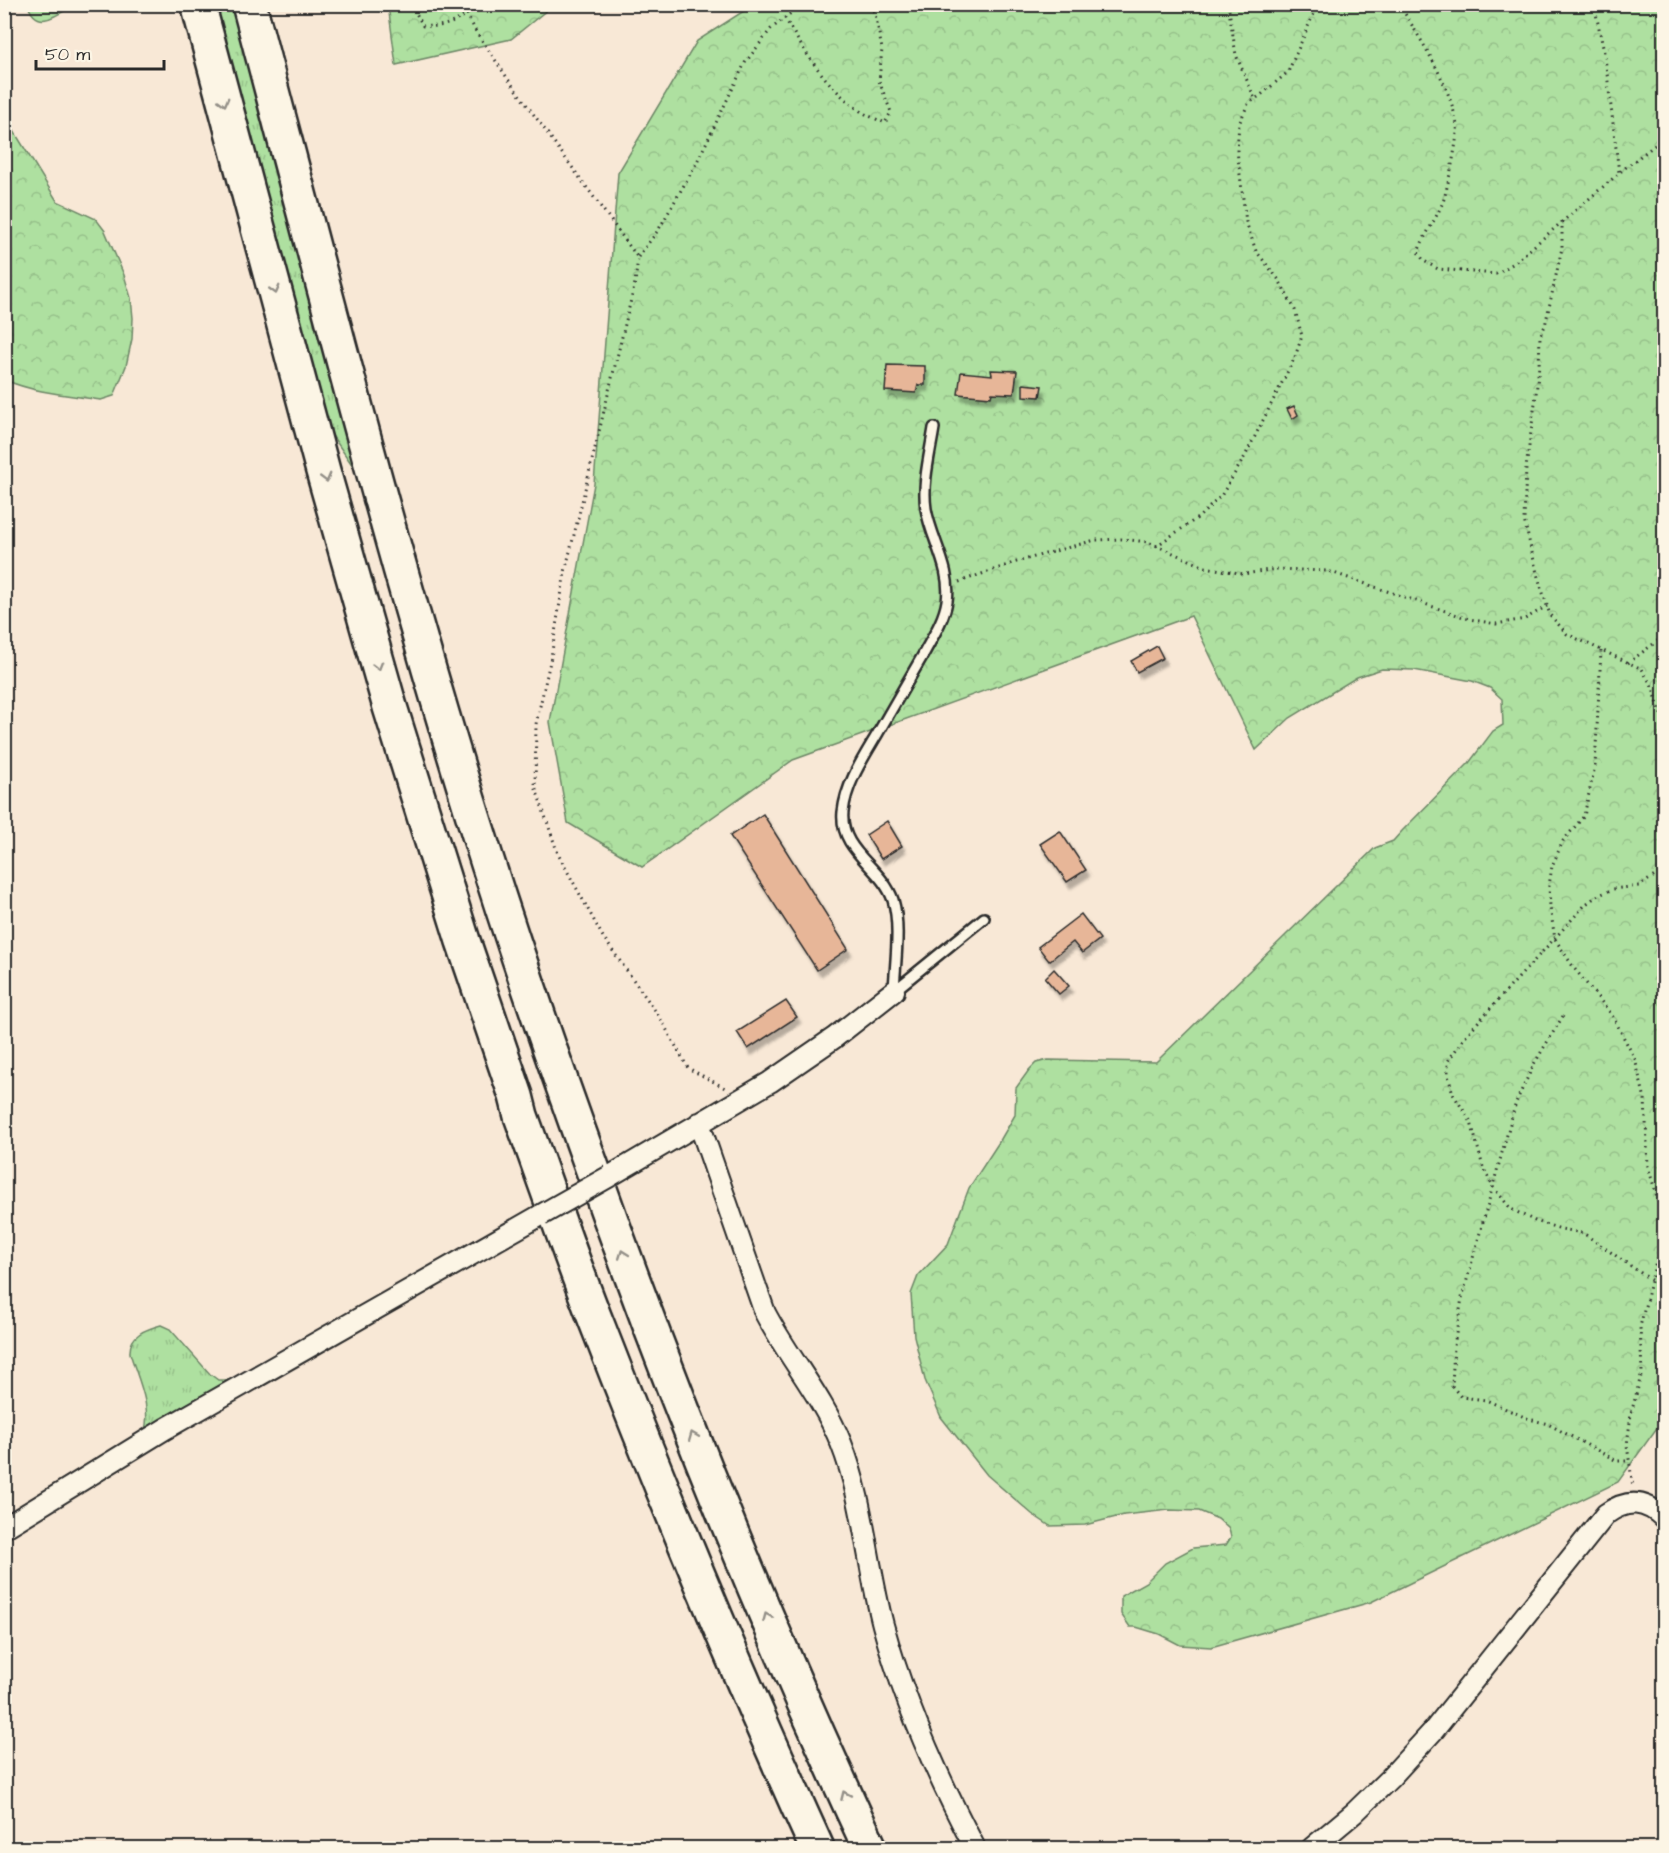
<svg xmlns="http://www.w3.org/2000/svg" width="1669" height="1853" viewBox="0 0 1669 1853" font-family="'Architects Daughter',sans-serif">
	<defs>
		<pattern id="grass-tufts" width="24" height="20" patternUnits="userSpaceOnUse" patternTransform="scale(1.5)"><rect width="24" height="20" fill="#aee0a0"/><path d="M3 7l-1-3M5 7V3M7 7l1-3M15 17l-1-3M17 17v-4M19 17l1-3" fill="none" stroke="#96c08a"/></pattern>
		<pattern id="forest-crowns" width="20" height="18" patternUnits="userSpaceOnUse" patternTransform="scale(1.5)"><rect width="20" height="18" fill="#aee0a0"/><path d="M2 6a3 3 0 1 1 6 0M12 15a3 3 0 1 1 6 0" fill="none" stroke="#96c08a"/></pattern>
		<filter id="shadow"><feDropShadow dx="3.5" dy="6" stdDeviation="1.5" flood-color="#0004"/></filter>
	</defs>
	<rect width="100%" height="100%" fill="#f8e8d6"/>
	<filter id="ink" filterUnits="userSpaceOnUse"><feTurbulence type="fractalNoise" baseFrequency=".0167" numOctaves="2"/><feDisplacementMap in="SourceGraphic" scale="12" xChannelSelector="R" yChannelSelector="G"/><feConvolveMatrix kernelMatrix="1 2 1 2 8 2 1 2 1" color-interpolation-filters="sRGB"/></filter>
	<g filter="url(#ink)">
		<!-- grass -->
		<path fill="url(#grass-tufts)" stroke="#6c8666" stroke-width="1.5" d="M210,5H235L364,482L324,424Z
			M161,1325L170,1329L210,1374L218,1380H228L144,1433C153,1408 137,1377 130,1353C129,1335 146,1329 161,1325Z"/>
		<!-- forest -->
		<path fill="url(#forest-crowns)" stroke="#6c8666" stroke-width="1.5" d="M28,5V4L70,5L69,8C53,18 36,29 28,5Z
			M388,5V4L553,5L511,39L396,65Z
			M753,5H1664V1418L1618,1482L1371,1602L1211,1647L1180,1645L1159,1634L1136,1627H1130L1121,1614V1596L1146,1582L1165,1563L1193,1548L1226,1545L1231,1537L1229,1529L1218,1519L1199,1511L1169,1510L1124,1515L1085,1525L1050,1526L1032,1514L987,1475L941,1417L925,1380L914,1336L911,1294L918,1276L948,1244L969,1188L1001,1139L1015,1115L1016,1088L1029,1070L1036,1063L1048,1060L1156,1062L1375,848L1393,841L1402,831L1469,763L1493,731L1503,725L1502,699L1490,688L1472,681L1414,670L1382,669L1357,677L1290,718L1256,750L1191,616L793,760L642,867L568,823L550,722L594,484L618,173L697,41Z
			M5,119L9,123L57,201L96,219L105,231L124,275L131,298L133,318L132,339L126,366L114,396L101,400C69,395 35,393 5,380Z"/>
		<!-- building -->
		<path fill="#e7b698" stroke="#2b2b2b" stroke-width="1.5" filter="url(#shadow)" d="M887,365L925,366V385H918L916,393L885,391Z
			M991,370L1017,371L1014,394L992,393L991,397L958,394L961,372L992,375Z
			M1023,384L1042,386L1040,397L1023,396Z
			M1294,406L1298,415L1292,419L1287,409Z
			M1157,646L1163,658L1137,672L1131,661Z
			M763,814L848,949L817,970L730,836Z
			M887,821L902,846L881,859L866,835Z
			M1060,831L1086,870L1067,882L1040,844Z
			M1081,914L1100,939L1082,953L1073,942L1049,961L1038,947Z
			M1054,969L1069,986L1059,994L1045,978Z
			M786,1001L797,1017L748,1049L737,1032Z"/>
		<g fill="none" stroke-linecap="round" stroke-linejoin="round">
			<!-- lane casing -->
			<g stroke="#2b2b2b" stroke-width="14">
				<path id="lane" d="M894,991C895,963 901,926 893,900C882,867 839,851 843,812C846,783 864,757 878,733C893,707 908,681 923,655C932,638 944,620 947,601C952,569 931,539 926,509C922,483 930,454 934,428
					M894,991L984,918"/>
			</g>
			<!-- street casing -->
			<g stroke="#2b2b2b" stroke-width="24">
				<path id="street" d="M699,1123L765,1313C788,1357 822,1396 841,1443C864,1501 867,1564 883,1625C904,1702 938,1778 975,1848
					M610,1176L770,1082L834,1038L894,991
					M4,1528L165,1429L541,1215
					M1312,1848L1354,1813L1391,1777L1434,1730L1606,1514C1627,1499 1645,1500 1664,1518"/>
			</g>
			<!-- highway casing -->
			<g stroke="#2b2b2b" stroke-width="38">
				<path id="highway" d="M198,4L323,471L390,707L463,941L516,1096L521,1116C547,1187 571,1259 599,1329C667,1504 739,1677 817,1848
					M249,4C321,276 390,548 473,816C509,932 548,1046 589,1159C672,1393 765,1624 870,1848"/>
			</g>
			<!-- path -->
			<path stroke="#2b2b2b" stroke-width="3" stroke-dasharray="1.5 4.5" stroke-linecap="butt" d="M411,4L423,26C450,28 459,20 481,4
				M1228,4L1236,55L1255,99
				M1399,4C1422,42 1449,82 1457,125C1459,136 1447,190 1443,202C1436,219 1425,234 1418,252L1424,261L1438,269L1496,274L1514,263L1625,168L1664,138
				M1594,4L1605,57L1619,173
				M467,14L475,30L508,79L638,258L635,283L565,572L551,657L536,724L535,786L558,854L603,937L659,1016L688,1068L725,1088
				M785,18C804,52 827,87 859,110C867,116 877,119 885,123L891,112L879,81L882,49L876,18L871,4
				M1562,221V248L1545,326L1540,336L1539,366L1535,403L1526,468L1524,520L1538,577L1550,615L1567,634L1642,669L1653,688L1664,724
				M638,257L659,229L696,164L745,63L771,29L802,4
				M1156,546L1199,517L1221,496L1244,458L1295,357L1302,336L1295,310L1279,280L1256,251L1246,222L1237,151L1239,124L1248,104L1261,95L1288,72L1318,4
				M959,582L1013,563L1095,540L1121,539L1148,542L1205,567L1244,574L1276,569L1328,571L1469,619L1496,624L1525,619L1547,606
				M1601,651L1595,766L1584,816L1563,841L1552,866L1549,886L1550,907L1555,939L1574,968L1612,1015L1635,1059L1645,1099L1648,1166L1657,1197L1664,1228L1640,1327L1642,1372L1631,1414L1627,1445L1633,1487
				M1628,663L1664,636
				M1563,1016L1534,1064L1516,1102L1462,1298L1454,1346L1452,1386L1461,1397L1486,1400L1529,1419L1548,1424L1617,1461H1629
				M1651,1280L1583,1233L1561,1229L1535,1221L1511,1209L1493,1187L1483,1167L1471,1122L1453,1094L1448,1075V1061L1467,1034L1586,904L1597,896L1613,889L1639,886L1658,874L1664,868"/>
			<!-- lane -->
			<use href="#lane" stroke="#fcf5e5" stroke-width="9"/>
			<!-- street -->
			<use href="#street" stroke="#fcf5e5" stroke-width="20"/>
			<!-- highway -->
			<use href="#highway" stroke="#fcf5e5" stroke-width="33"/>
			<!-- street-bridge casing -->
			<g stroke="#2b2b2b" stroke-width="24" stroke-linecap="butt">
				<path id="street-bridge" d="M541,1215L610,1176"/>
			</g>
			<!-- street-bridge -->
			<use href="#street-bridge" stroke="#fcf5e5" stroke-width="20"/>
		</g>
		<!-- one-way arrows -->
		<defs><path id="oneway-chevron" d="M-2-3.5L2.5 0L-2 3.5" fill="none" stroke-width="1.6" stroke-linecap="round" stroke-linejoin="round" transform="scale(1.5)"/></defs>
		<g stroke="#949088">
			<use href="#oneway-chevron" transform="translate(224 102) rotate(75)"/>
			<use href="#oneway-chevron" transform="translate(275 290) rotate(75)"/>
			<use href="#oneway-chevron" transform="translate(326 478) rotate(75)"/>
			<use href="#oneway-chevron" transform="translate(378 666) rotate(74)"/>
			<use href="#oneway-chevron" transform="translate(623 1254) rotate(-110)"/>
			<use href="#oneway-chevron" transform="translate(693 1436) rotate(-112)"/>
			<use href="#oneway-chevron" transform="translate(767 1617) rotate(-113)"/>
			<use href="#oneway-chevron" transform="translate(845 1795) rotate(-114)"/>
		</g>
	</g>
	<!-- margin -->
	<rect width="1669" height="1853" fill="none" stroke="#fcf5e5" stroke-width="24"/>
	<rect x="12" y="12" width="1645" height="1829" fill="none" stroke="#2b2b2b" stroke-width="2" filter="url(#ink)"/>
	<!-- scale -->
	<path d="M36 60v9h128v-9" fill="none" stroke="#2b2b2b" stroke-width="3"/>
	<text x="45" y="60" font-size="18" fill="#2b2b2b" stroke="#fcf5e5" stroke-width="4.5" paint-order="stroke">50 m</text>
</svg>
